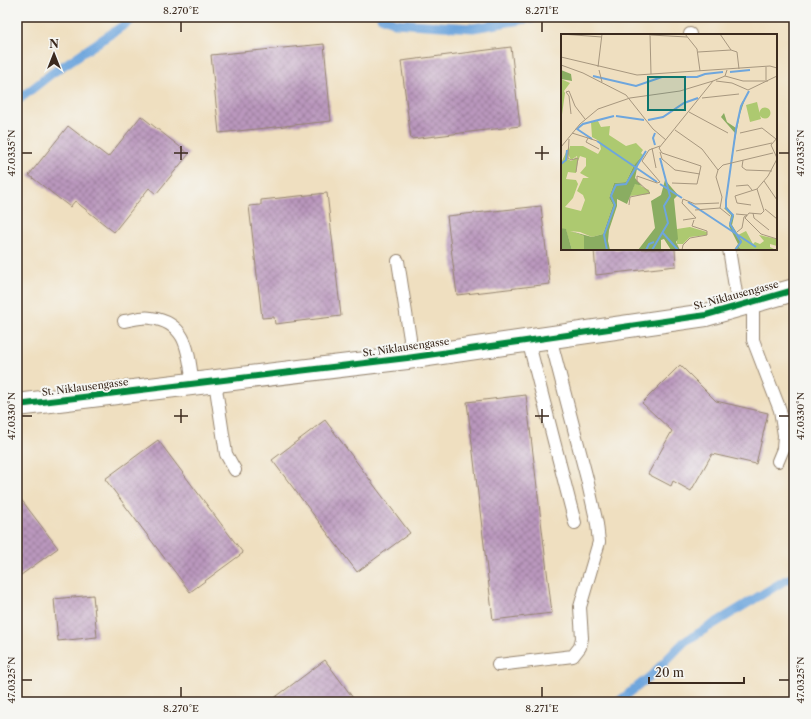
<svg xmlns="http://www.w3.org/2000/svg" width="811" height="719" viewBox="0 0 811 719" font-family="'Libre Caslon Text',serif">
	<defs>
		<pattern id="building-cross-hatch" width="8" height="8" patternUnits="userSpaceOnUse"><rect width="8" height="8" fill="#ba97bd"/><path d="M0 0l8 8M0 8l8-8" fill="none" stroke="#987b99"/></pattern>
	</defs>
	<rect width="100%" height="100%" fill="#f6f6f2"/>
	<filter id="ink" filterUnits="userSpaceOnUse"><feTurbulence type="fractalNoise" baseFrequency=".025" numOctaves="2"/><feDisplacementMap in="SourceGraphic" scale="8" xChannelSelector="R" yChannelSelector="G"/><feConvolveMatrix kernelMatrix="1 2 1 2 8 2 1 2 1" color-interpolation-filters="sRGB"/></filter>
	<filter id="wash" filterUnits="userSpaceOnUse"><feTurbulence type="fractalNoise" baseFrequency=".012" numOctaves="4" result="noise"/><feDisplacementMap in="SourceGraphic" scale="16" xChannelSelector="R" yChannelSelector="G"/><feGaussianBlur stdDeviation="0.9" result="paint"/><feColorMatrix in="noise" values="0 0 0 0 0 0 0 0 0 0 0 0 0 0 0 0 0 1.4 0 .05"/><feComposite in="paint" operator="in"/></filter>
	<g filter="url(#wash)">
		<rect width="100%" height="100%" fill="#efdfc0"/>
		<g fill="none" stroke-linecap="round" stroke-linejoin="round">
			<!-- stream -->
			<path stroke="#6ea6dd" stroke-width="9" d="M381,17L395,23L473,28L539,17
				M17,101L51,74L136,17
				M618,702L652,675L684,642L784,581L794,577"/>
		</g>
		<g id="blocks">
			<!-- building -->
			<path fill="url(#building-cross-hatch)" d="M324,44L331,121L219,133L211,55Z
				M511,47L520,126L411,139L401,61Z
				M141,116L189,154L156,194L149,188L114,232L75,201L70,207L29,175L68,126L108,157Z
				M327,193L341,316L275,324L274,317L262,318L249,206L261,205V200Z
				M541,206L550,284L457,295L447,216Z
				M594,249H675L676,266L596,275Z
				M680,365L716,401L768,413L756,464L712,454L691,491L673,481L671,486L648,474L672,431L642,403Z
				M526,395L552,613L493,620L467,402Z
				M325,420L410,533L357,572L272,460Z
				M158,440L243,553L190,592L105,479Z
				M17,494L58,548L17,578Z
				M93,595L97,637L58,641L54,599Z
				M325,660L356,702H269Z"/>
		</g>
	</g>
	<g filter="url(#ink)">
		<use href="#blocks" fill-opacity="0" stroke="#95846f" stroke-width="1"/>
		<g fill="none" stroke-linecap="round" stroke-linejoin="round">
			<!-- lane casing -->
			<g stroke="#95846f" stroke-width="14">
				<path id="lane" d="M690,34V35
					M729,249L738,306
					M398,261L410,339L407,358
					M753,301V340L780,410L784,435L783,449L778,461
					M124,321C132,320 143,316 151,318C189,323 188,354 193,384
					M528,340L575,523
					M215,382L226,454L235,470
					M498,665L573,656L580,647L582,638L580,607L599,542L597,524L587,479L550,337"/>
			</g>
			<!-- street casing -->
			<g stroke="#95846f" stroke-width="24">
				<path id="street" d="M17,405L407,358L706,315L794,290"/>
			</g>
			<!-- lane -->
			<use href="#lane" stroke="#fff" stroke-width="12"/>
			<!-- street -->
			<use href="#street" stroke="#fff" stroke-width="22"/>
			<!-- cycleway casing -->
			<g stroke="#f6f6f2" stroke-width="8">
				<path id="cycleway" d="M17,405L407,358L706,315L794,290"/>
			</g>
			<!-- cycleway -->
			<use href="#cycleway" stroke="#00873e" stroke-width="6"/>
		</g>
	</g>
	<!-- ticks -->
	<path fill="none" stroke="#3b2a1e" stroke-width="1.5" d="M181,22V32M542,22V32M181,146V160M542,146V160M22,153H32M174,153H188M535,153H549M779,153H789M181,409V423M542,409V423M22,416H32M174,416H188M535,416H549M779,416H789M22,680H32M779,680H789M181,687V697M542,687V697"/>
	<g text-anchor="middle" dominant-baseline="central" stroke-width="4" stroke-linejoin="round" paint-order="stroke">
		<!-- street labels -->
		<g font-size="10" fill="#3b2a1e" stroke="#f6f6f2">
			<text transform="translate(736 295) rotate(-15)">St. Niklausengasse</text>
			<text transform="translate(406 347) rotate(-8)">St. Niklausengasse</text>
			<text transform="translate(85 387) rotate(-7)">St. Niklausengasse</text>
		</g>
	</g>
	<!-- overview -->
	<g transform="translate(561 34)">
		<rect width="216" height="216" fill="#efdfc0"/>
		<path d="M0,45L9,49L3,57L4,59L0,88ZM196,68L200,85L189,88L185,71ZM198.5 79a5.5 5.5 0 1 1 11 0a5.5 5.5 0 1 1-11 0ZM37,87L40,93L49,92L48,101L65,112L75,109L82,116L80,119L82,121L73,131L65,148L53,149L48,164L52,171L42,200L31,203L19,198L9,197L23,202V216H11L5,196L0,194V129L8,112L7,119V125L10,127L12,126L15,123L17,126L15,139L7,138L5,145L15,146L17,150L12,164L4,173L20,177L24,166L22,161L16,157L22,144H28L19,139L25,132V124L19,122L17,127L16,122L10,126L7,120L9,112H22L37,120L40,115L38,107L31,103L30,88ZM74,149L88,156L89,160L69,162ZM129,193L146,198V201L129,203L122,210H116V195ZM185,197L192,210L194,208L199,210L203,207L198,201L216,205V212L209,210V213L215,216H181L178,213L181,207L177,201Z" fill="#adc970"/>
		<path d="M0,36L10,40L11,47L0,45ZM184,65L179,80L170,127L174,99L160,83L163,79L166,88L175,94L181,68ZM82,121L77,130L74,144L81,152L74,150L66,170L56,165V172L48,196L47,207L49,216H23V202L9,197L31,203L42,200L52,171L48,164L53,149L65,148L73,131ZM104,146L117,161L113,165L117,205L115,208L119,216H110L103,205L100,206V216H77L94,194L90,167L100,161ZM166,173L173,182L171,191L181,207L178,213L181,216H173L177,210L168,192L170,181L163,174ZM0,194L5,195L11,216H0Z" fill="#8aad62"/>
		<path fill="none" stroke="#6ea6dd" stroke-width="2" d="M169,38L189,36M32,42L75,52L101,43M103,43H136L144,40L162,38M55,82L83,86M87,86L102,83L123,69L137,64M94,99L92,104L94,111M31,105L16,95L22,90L53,82M36,107L96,148M0,130L5,126L6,116M99,150L121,164M127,168L195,213M101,198L117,216M46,216L43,201L54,171L50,162L53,155L55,151L65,150L85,117M85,216L88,210L93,208M91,216L107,189L103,172L109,162L99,124M174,216L180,208L169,190L172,181L165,174V166L175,95L180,72L188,57"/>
		<path fill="none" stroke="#a7977f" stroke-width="1" d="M0,0L41,3M89,0L90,40M124,0L136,15L139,37M159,0L170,16L176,18L178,35M90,1L126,3M137,18L170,16M0,23L76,41L209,32L216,34M0,31L22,39L65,61L92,95L105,106M37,33L41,0M205,33V46M38,36L41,48M164,42L182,47H207M155,47L171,49L187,56L216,42M5,58L8,57L14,72L24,85M5,58L8,62L10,80M141,64L178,60M128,78L167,99M114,96L141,115L157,136M11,99L27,104M179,99L201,94L215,105M216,104L210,111L216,124M8,105L7,124L10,126L17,124L15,138M36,107L27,104L25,108L38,115M0,113L19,90L37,75L69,64L119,57L152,47L164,42L166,36M91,114L95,134M175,117L211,109M99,118L101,125L114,136L139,140M216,125L207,142L196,155L203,177L200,180L188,179L184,184L200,200L216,205M182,126L181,133L185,136L211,137M203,147L216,166M111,149L136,150L140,132L101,119L98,114L152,47M175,152L187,151L191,156M68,171L69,163L89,159L76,147V142L96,149L99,148L81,127L88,116L99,112M190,171L176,169L174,162L196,155M159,174L169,182M204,175L216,185M134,176L159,174L161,163L155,143L157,136L162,131L212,119M192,179L193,184L208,196M175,180L186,181L183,183L181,194L176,198M122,186L135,184L121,169L122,165L134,170L158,169M121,216L122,211L129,204L146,201V197L131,192L133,186"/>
		<path fill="#0f766e" fill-opacity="0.15" stroke="#0f766e" stroke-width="2" d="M87,43H124V76H87Z"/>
		<rect width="216" height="216" fill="none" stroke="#3b2a1e" stroke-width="2"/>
	</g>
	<!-- margin -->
	<rect width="811" height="719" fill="none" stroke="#f6f6f2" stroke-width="44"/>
	<!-- north arrow -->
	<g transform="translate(54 54)" stroke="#f6f6f2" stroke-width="3" paint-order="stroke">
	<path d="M0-3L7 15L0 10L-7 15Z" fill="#3b2a1e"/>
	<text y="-6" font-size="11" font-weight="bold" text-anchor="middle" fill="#3b2a1e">N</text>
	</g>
	<!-- scale -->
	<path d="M649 677v6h95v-6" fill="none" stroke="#3b2a1e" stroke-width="2"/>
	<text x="655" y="677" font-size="12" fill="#3b2a1e" stroke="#f6f6f2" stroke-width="3" paint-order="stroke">20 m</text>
	<rect x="22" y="22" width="767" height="675" fill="none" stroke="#3b2a1e" stroke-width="1.5"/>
	<g font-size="10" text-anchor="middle" fill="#3b2a1e">
		<text x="181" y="14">8.270°E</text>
		<text x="542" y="14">8.271°E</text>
		<text transform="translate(11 153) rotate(-90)" y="4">47.0335°N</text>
		<text transform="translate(800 153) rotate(-90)" y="4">47.0335°N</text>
		<text transform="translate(11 416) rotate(-90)" y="4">47.0330°N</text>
		<text transform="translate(800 416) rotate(-90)" y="4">47.0330°N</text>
		<text transform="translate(11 680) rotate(-90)" y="4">47.0325°N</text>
		<text transform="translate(800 680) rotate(-90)" y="4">47.0325°N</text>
		<text x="181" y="712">8.270°E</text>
		<text x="542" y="712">8.271°E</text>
	</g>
</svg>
